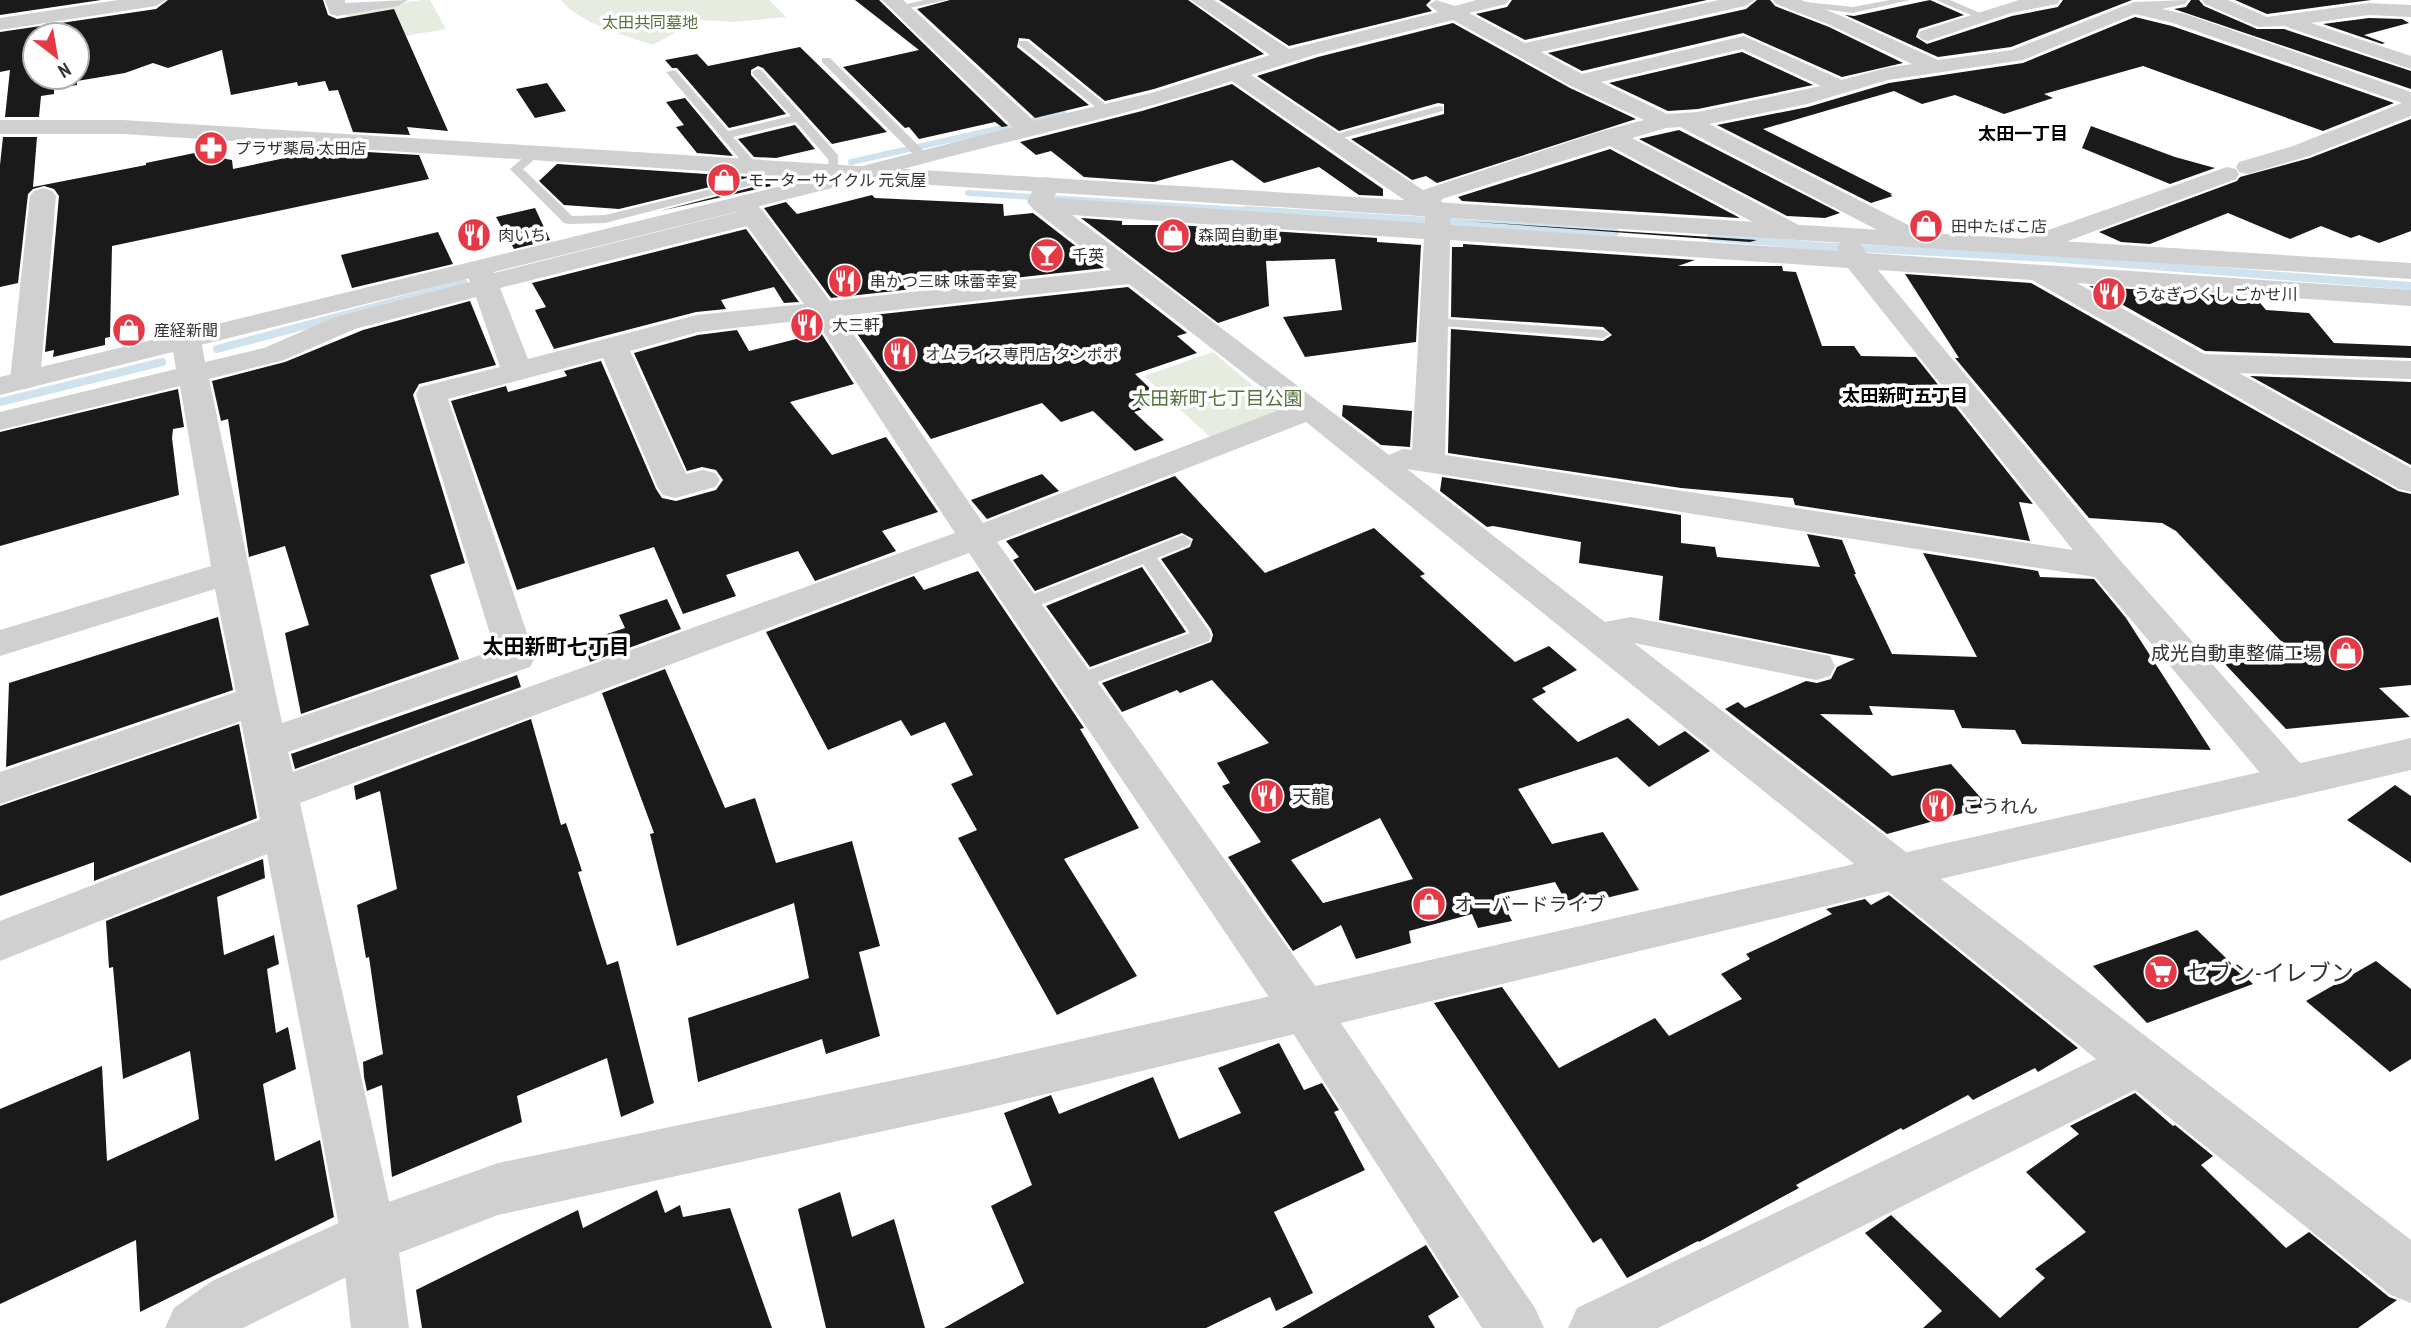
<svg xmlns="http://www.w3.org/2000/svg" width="2411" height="1328" viewBox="0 0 2411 1328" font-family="'PT Sans Narrow','Noto Sans JP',sans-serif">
	<rect width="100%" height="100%" fill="#fff"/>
	<!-- green -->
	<path fill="#e6ecdf" d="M422,0H430L446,29L353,45L346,12Z
		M561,0H769L786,17L735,22L697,20L653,45C626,36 579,23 561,0Z
		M1213,352L1283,411L1211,438L1144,376Z"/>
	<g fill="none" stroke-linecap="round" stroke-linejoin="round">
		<!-- stream-far1 -->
		<path stroke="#cfe2ee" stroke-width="6" d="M851,162L1064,114
			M968,193L1275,212"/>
		<!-- stream -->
		<path stroke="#cfe2ee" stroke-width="8" d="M1246,210L1615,232
			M1711,237L1818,246L2050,258L2411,286
			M217,349L464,283
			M0,402L162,362"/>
	</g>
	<!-- building -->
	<path fill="#1a1a1a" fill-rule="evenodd" d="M0,0H101L0,15Z
		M168,0H323L328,15L337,19L394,9L448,131L407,127L410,135L353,132L338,90L329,91L325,81L298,86L297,82L231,95L222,50L168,68L153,63L125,73L77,81V85L54,89V94L41,96L39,117H5L10,70L0,72V32L156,9ZM35,35H77V77H35Z
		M855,0H879L1008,126L1002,127L995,122L919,139L909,127L905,128L843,67L919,50Z
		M950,0H1188L1264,54L1154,89L1105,101L1029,39L1019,38L1017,47L1089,105L1035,118L917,9Z
		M1219,0H1431L1426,5L1432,11L1289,46Z
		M1512,0H1707L1525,40L1476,14L1507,7Z
		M1757,0H1770L1775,6L1829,27L1903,63L1842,77L1743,33L1582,71L1548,53L1746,9Z
		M1930,0L1964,15L1919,29L1916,37L1927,44L2012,16L2058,7L2063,0H2132L2011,47L1938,57L1845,15L1854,16Z
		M2191,0H2199L2204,6L2257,29H2284L2411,71V89L2174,9L2186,7Z
		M2235,0H2371L2267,14Z
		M2135,17L2172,26L2394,103L2323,131L2143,66L2044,94L2053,98L2004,114L1955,95L1922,104L1894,91L1763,129L1892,194L1890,195L1893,196L1871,203L1717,125L1808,107L1889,83L2023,63Z
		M2369,18L2402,19L2409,23L2364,35L2385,43L2382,44L2323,24Z
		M1453,23L1570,88L1636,119L1437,183L1426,176L1412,180L1351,139L1444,114V104L1438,103L1339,131L1257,76L1318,57Z
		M800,47L887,132L832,144L763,68L758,66L751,70V75L786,114L729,128L677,68H672L665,60L697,54L708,66Z
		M1742,52L1813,85L1698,109L1668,111L1609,83Z
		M547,83L566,111L535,118L516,89Z
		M1232,84L1383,189V196L1359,195L1319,167L1264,183L1232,160L1154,182L1084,177L1051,151L1036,155L1020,142L1142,111Z
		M685,98L733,156L697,153L676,127L684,125L666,102Z
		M2411,119V231L2379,243L2359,235L2351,238L2321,226L2290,239L2228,213L2150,244L2121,242L2099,232L2237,181L2240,177L2310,158Z
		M795,125L815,149L776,158L754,157L738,139Z
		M2091,126L2175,157L2215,168L2170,184L2082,148Z
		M1679,130L1840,213L1825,218L1787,216L1639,139Z
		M3,137H37L33,187L146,165V163L214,149L226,159L232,160L233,169L309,153L315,149L419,155L429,179L112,246L110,337L105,338V345L53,357L54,350L45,352L59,196L54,189L44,186L33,189L28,194L18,283L0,287V165Z
		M1610,149L1740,218L1462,201L1458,197Z
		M557,164L751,177L619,209L564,205L539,181Z
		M769,183L771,186L660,211Z
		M872,195L875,198L1003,204L1004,216L1033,213L1104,268L831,298L764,208L786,202L797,214Z
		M535,208L550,240L514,249L496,217Z
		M1081,218L1122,221V225H1177L1377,238V242L1421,245L1416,342L1305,357L1283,317L1342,310L1335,259L1266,261L1269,306L1218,323Z
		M1463,221L1757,240L1750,242Z
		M746,229L799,302L784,303L774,287L721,300L726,309L696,312L554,349L535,310L546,307L532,283Z
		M438,232L453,264L352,288L341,255Z
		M1463,244L1695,260L1678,266H1782L1783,271L1796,272L1822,346H1854L1861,356L1916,357L2033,504L2019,502L2030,541L1795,505L1793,498L1681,488L1448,453L1451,329L1603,341L1612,335L1603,327L1451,317L1452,247H1463Z
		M1905,274L2031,283L2398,491L2411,494V685L2379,688L2410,717L2286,729L2225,664L2296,657L2176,531L2162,523L2089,518L1955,358H1959Z
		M2089,286L2256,298L2266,310L2309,313L2334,343L2411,346V358L2205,351Z
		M1128,287L1187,333L1177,336L1197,353L1135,374L1164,402L1134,412L1164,440L1135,451L1093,411L1061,422L1042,403L931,439L846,318Z
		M470,301L496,365L419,384L413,395L465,563L430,575L459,659L301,714L285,633L309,625L285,546L249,557L228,419L221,421L212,381L285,362L363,330Z
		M814,322L854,384L790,402L832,455L886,437L938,512L882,531L896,551L815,581L798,551L726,575L736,596L683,614L654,547L517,590L451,401L506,386L508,392L567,376L564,371L601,361L656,489L662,498L676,501L716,490L723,480L716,470L702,467L687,471L634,353L698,335L737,330L749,351L804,337L796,324Z
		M2250,376L2411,382V465Z
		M178,389L184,427L173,429L172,438L179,495L0,546V432Z
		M1343,405L1412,411L1410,447L1381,445L1342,416Z
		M1042,474L1059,491L987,519L971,500Z
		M1175,476L1265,573L1374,528L1425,574L1420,576L1515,662L1549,646L1577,670L1542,688L1546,692L1532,699L1578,742L1628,718L1659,746L1685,731L1710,751L1649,787L1617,757L1518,789L1552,844L1603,832L1639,890L1569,907L1555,882L1499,894L1512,921L1478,928L1472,914L1409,931L1411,943L1356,959L1341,925L1293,951L1228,857L1261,842L1222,786L1230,783L1217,763L1269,743L1212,680L1180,693L1177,690L1122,712L1102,683L1211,642L1213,635L1211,629L1161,559L1190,547L1193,539L1182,533L1035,591L1013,560L1019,557L1006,541ZM1380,818L1413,879L1323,903L1291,860Z
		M1442,477L1681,515V543L1715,547L1717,557L1820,567L1807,534L1842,540L1856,574H1854L1892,654L1977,657L1923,553L2038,571L2040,577L2094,579L2126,618L2211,750L2022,744L2015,730L1962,728L1954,710L1869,706L1873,715L1820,714L1892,776L1951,764L1988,806L1887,834L1725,709L1738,702L1745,708L1806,681L1817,683L1831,679L1837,667L1855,659L1659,620L1663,576L1579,563L1581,542L1493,526L1487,527L1440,491Z
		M1142,567L1186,632L1090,667L1046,606Z
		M978,571L1084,728L1080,729L1139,828L1064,859L1137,976L1057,1015L958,838L977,830L951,784L973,775L945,722L911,736L901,720L828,750L766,632L914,576L924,590Z
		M667,599L681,629L590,662L583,642L625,628L619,615Z
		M218,617L233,690L6,767L9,683Z
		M665,669L725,808L755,798L776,863L852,841L880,946L859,952L880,1036L826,1054L822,1039L698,1082L688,1018L809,978L794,903L677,946L650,834L654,833L602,693Z
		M517,675L521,687L295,769L291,754Z
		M531,719L561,825L566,823L582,871L578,872L607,965L618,961L654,1103L621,1117L607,1058L517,1096L522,1122L392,1177L382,1085L367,1091L364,1077L363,1062L383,1054L369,957L366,958L357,905L397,889L380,791L356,800L354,786Z
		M239,724L257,818L94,881V862L0,896V806Z
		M2395,785L2411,796V863L2347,820Z
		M263,859L265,878L217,897L224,955L274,935L279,964L267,969L276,1033L288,1027L296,1069L263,1084L275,1161L320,1140L334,1217L140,1312L136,1240L0,1304V1109L102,1066L107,1161L199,1119L190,1051L123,1079L113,967L109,968L106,921Z
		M1889,895L2078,1048L2038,1072L2035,1068L1973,1100L1968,1095L1903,1130L1901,1128L1796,1185L1799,1188L1699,1242L1698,1241L1627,1278L1601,1238L1593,1243L1434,1003L1502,987L1559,1068L1655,1018L1669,1036L1742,999L1721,974L1750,959L1746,954L1832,914L1826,909L1865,899L1871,905Z
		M2197,930L2253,984L2147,1023L2093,966Z
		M2376,961L2411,989V1059L2390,1072L2306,1001Z
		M1279,1043L1304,1090L1322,1083L1339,1110L1334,1112L1365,1170L1274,1212L1313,1293L1276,1311L1270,1297L1206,1328H944L1024,1283L991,1206L1032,1185L1004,1113L1051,1095L1059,1114L1153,1077L1179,1139L1241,1113L1218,1068Z
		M2135,1093L2173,1126L2175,1125L2213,1156L2201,1165L2286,1248L2309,1232L2389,1297L2397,1300L2358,1328H1923L1942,1311L1865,1233L1891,1215L2000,1318L2045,1278L2035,1269L2086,1232L2026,1172L2079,1134L2070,1126Z
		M657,1190L665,1213L680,1205L683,1217L730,1208L772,1328H422L416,1290L578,1210L583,1228Z
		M840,1192L852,1237L894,1219L925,1328H826L798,1209Z
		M1426,1245L1459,1297L1428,1316L1435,1328H1282Z"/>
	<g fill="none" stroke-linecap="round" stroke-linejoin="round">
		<!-- service -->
		<path fill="#d0d0d0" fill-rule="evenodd" d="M924,0H947L900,10L895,7Z
			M1787,0L1853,7L1890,0H1910L1853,13L1790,5L1787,4Z
			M1936,0H1950L1987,16L1978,18Z
			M1019,41H1027L1111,109V113H1103L1019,45Z
			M822,58H830L926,153V159H918L822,62Z
			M757,69L761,70L838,155V175H830L828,159L796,122L733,137L759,167L749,170L666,72L675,70L728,131L791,116L753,74L752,72Z
			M1439,106L1443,107V111L1328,142L1322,138Z
			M532,150L542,153L523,169L572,216L605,215L805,166L811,170L605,223L569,224L564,223L510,169Z
			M1434,318L1603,330L1610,334L1603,338L1429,325V319Z
			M1183,535L1192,541L1189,545L1157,558L1209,631L1211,636L1209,641L1084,687H1070L1067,682L1070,677L1190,633L1143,564L1030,609H1016L1014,605L1016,601Z"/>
		<!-- minor -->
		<path fill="#d0d0d0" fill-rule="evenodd" d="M118,0H166L156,6L0,30V18Z
			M325,0H345V3L408,0L398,6L337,16L330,14Z
			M882,0H903L1034,121L1155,92L1270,55L1191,0H1214L1289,49L1438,12L1429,5L1436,0L1455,6L1476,0H1509L1506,4L1469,13L1525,43L1719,0H1755L1745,6L1541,52L1582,74L1744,36L1842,80L1886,68L1912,64L1830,25L1776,4L1773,0H1801L1844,17L1938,60L2012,50L2134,2L2188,0L2185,4L2162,9L2185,14L2411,92V116L2309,156L2248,174L2239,172L2236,167L2239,162L2293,146L2402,103L2173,23L2135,14L2023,60L1888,80L1807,104L1709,124L1922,232L1926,238L1922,244L1913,246L1904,244L1680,127L1666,128L1632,138L1797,224L1801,230L1797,236L1788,238L1779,236L1610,146L1442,199L1441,202L1447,204L1451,209L1450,225L1839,251L1837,247L1841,241L1850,239L1859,241L1866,253L2411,290V306L2077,283L2204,354L2411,361V379L2239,373L2411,468V492L2399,489L2032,280L1878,270L2119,559L2307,771L2313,782L2307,793L2292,798L2277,793L2095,577L1407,469L1605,622L1631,617L1830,656L1835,666L1830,676L1816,680L1634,643L2411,1240V1303L2391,1295L2135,1090L1658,1328H1568L1577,1308L2096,1059L1306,422L997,542L1321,994L1535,1308L1544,1328H1482L1287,1024L969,553L300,803L397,1237L409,1328H351L341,1237L267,854L0,961V921L260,820L241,721L0,804V772L236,692L215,589L0,656V630L211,566L180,386L0,430V412L176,369L171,340L176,334L186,331L196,334L201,340L205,362L264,348L335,317L470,282L465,269L469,263L479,261L489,263L494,273L737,212L731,204L735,199C751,195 753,201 763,211L830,301L1111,270L1034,210L1027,202L1038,179L1047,177L1056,179L1059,184L1054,198L1425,223V215L1416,212L1413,206L1232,81C1112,121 989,143 869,179L860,181L851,179L848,174L851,169L1013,127ZM1453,20L1571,86L1644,120L1602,131L1423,190L1251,75L1317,54ZM1742,49L1821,86L1698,112L1667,114L1601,82ZM1072,215L1424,239L1412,450L1403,449L1389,455ZM747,226L804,304L697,315L528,359L500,288ZM1450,240L1848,268L2073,550L1445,455ZM1129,284L1287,407L983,523L841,316ZM476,297L500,367L420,387L416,394L495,650L282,723L209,379L284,360L355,329ZM815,319L955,533L293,772L288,752L530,667L535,657L448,399L603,358L658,488L663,495L675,498L715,487L720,480L715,473L703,470L686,474L630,351L698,332Z
			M2019,0H2060L2057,4L2011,13L1928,41L1921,39L1918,35L1921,31Z
			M2202,0H2228L2267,17L2369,3L2411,5V17L2369,15L2311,23L2411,56V69L2284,26L2258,27L2205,4Z
			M2227,167L2236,169L2239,174L2236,179L2038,252L2029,254L2020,252L2016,246L2020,240Z
			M43,188L52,191L56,196L40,380L36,386L25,389L14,386L10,380L30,196L34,191Z"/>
		<!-- tertiary -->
		<path fill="#d0d0d0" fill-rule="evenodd" d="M0,120H123L2411,263V279L837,179L839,182L836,187L0,395V377L814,178L123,134H0Z
			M2411,738V770L1897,889L971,1112L498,1215L381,1260L243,1328H165L174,1308L212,1281L369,1209L498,1163L971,1064Z"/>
	</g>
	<!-- icons -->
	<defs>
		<g id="pharmacy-disc" transform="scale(1.75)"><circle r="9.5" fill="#e63946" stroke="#fff"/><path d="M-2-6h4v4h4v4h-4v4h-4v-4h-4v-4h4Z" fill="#fff"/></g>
		<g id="shop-disc" transform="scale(1.75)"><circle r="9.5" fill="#e63946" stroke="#fff"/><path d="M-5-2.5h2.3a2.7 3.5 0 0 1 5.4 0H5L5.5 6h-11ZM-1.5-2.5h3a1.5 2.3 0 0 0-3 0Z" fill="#fff"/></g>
		<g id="restaurant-disc" transform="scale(1.75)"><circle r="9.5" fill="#e63946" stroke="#fff"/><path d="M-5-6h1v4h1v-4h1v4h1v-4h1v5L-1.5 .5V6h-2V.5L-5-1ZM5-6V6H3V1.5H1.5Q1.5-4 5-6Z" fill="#fff"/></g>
		<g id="bar-disc" transform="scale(1.75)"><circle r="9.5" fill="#e63946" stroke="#fff"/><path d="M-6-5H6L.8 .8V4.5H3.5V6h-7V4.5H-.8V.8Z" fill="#fff"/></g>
		<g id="supermarket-disc" transform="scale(1.75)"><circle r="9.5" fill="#e63946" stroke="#fff"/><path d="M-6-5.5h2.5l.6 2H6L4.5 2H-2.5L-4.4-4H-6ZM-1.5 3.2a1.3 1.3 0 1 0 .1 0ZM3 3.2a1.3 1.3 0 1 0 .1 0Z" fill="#fff"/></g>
	</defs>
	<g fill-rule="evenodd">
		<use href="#pharmacy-disc" x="211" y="148"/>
		<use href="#shop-disc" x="724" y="180"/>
		<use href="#shop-disc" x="1926" y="226"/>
		<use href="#restaurant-disc" x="474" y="235"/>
		<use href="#shop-disc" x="1173" y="235"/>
		<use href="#bar-disc" x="1047" y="255"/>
		<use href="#restaurant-disc" x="845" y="281"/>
		<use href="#restaurant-disc" x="2109" y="294"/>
		<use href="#restaurant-disc" x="807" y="325"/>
		<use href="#shop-disc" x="129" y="330"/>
		<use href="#restaurant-disc" x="900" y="354"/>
		<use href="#shop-disc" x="2346" y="653"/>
		<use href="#restaurant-disc" x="1267" y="796"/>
		<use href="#restaurant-disc" x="1938" y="806"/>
		<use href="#shop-disc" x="1429" y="904"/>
		<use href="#supermarket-disc" x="2161" y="972"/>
	</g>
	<g text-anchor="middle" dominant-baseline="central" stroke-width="7" stroke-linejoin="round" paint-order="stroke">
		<!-- far-park labels -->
		<g font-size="16" fill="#56703f" stroke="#fff">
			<text x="650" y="22">太田共同墓地</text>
		</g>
		<!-- far-poi labels -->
		<g font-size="16" fill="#333" stroke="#fff" text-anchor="start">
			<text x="235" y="148">プラザ薬局 太田店</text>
			<text x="748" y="180">モーターサイクル 元気屋</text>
			<text x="1951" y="226">田中たばこ店</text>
			<text x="498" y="235">肉いち</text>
			<text x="1198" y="235">森岡自動車</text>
			<text x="1072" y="255">千英</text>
			<text x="870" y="281">串かつ三昧 味蕾幸宴</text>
			<text x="2134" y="294">うなぎづくし ごかせ川</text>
			<text x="832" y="325">大三軒</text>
			<text x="154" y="330">産経新聞</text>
			<text x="925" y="354">オムライス専門店 タンポポ</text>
		</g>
		<!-- far-neighbourhood labels -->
		<g font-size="18" font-weight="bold" fill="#000" stroke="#fff">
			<text x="2023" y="133">太田一丁目</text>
			<text x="1905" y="395">太田新町五丁目</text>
		</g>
		<!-- park labels -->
		<g font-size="19" fill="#56703f" stroke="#fff">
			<text x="1217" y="398">太田新町七丁目公園</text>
		</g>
		<!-- poi labels -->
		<g font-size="19" fill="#333" stroke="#fff" text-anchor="start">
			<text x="2322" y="653" text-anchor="end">成光自動車整備工場</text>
			<text x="1292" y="796">天龍</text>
			<text x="1962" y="806">こうれん</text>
			<text x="1454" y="904">オーバードライブ</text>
		</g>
		<!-- neighbourhood labels -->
		<g font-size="21" font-weight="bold" fill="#000" stroke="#fff">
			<text x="556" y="646">太田新町七丁目</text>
		</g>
		<!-- near-poi labels -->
		<g font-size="23" fill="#333" stroke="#fff" text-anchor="start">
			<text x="2186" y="972">セブン-イレブン</text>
		</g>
	</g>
	<!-- north arrow -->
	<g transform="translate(56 56) rotate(149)"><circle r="33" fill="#ffffff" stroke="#adadad" stroke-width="2"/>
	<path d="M0-5L12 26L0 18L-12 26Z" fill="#e63946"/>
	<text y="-10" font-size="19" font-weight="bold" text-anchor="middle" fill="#333333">N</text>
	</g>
</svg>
